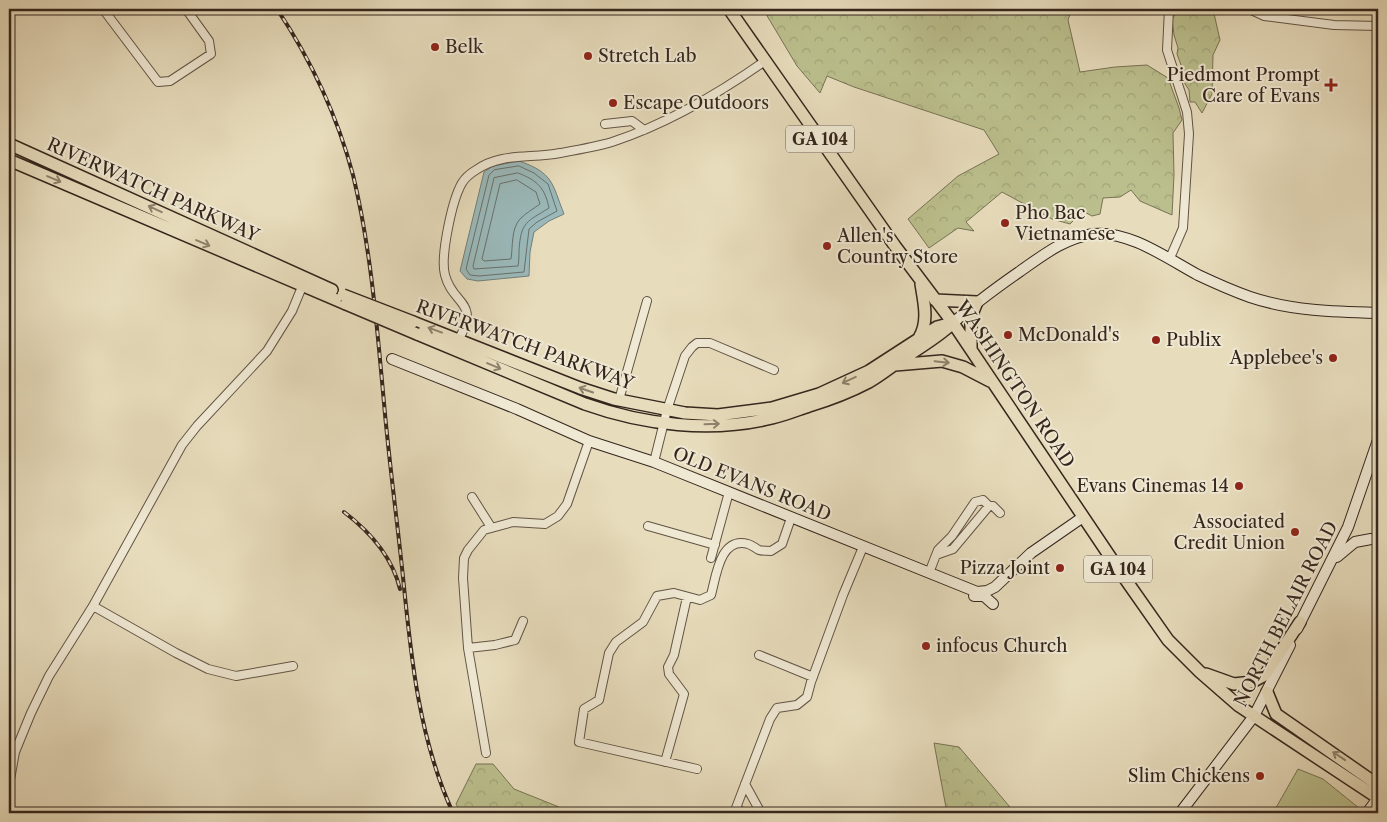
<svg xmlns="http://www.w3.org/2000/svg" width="1387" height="822" viewBox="0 0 1387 822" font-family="'Libre Caslon Text',serif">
	<defs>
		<pattern id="forest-crowns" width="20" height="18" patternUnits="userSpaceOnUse" patternTransform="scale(1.25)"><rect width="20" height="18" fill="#bbbf8d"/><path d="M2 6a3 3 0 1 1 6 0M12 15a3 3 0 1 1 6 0" fill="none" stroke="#a1a479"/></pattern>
	</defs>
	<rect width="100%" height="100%" fill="#e7dcbc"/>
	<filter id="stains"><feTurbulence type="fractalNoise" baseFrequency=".004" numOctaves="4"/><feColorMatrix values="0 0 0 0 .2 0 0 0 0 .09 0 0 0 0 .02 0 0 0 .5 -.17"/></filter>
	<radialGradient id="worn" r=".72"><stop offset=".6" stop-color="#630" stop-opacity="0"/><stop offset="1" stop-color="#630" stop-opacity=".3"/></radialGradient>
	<!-- grass -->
	<path fill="#bbbf8d" stroke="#787255" d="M1298,769L1323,779L1359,808L1356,813H1273Z"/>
	<!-- forest -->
	<path fill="url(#forest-crowns)" stroke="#787255" d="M763,9H1072L1068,20L1080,72L1115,67L1147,65L1168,78L1179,108L1182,120L1173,133L1174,175L1172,215L1140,201L1131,190L1120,197L1103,198L1100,214L1092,216L1083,211L1070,224L1052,219L1002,192L966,222L974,231L958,228L929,248L908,219L958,176L999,154L984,130L854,87L827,76L820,93L797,66Z
		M1179,9H1213L1220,40L1213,55L1212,94L1202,113L1195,102H1190L1189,90L1182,79L1185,76L1177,54L1178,48L1174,35L1172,19Z
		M934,743L959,747L1015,813H947Z
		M476,764H493L514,789L559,807L555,813H461L456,804Z"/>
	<!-- water -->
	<path fill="#9ab9ba" stroke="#727e7b" d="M519,161C554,173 552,184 564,214L549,221L534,232L530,252L529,276L478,281L467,279L460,271L484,172L493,166Z"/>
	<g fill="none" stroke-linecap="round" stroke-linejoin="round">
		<!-- shore -->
		<path stroke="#68706c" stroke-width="1" d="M519,166L534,173L548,184L557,211L537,222L529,229L524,272L479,276L470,275L466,269L489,175L494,170Z
			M518,173C537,180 545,188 549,208C527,222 521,221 519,250C519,255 519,261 518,266L474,269L473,266L494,178Z
			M517,180L536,192L540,204C533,209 526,213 520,219C511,229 513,246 511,259L484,261L482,259L500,184Z"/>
		<!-- street casing -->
		<g stroke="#625445" stroke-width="10">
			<path id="street" d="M103,9L158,82L170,81L211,54L209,41L186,9
				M1169,9L1167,50L1187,112L1189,134L1183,228L1170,258
				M1249,9L1264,16L1334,25L1378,26
				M605,124L632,121L644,130
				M459,339C480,300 453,306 445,275C440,257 452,200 462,183C465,178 471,173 476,170C502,152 531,159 560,153C577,150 595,147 612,142C667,124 718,94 765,61
				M619,400L647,301
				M654,462L667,410L685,356L692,347L697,343H710L774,370
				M472,497L491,527
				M648,526L715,545
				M936,555L938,550L952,536L975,502L983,500L989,506
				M711,558L729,492
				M929,573L936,555L953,549L989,506H993L1000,513
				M93,606L176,653L208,669L236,676L293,666
				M468,648L495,645L515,640L523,621
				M759,655L813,677
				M486,753L468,648L463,578L464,558L468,550L484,530L513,522L545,524L558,516L567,504L589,441
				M665,762L684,694L669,674L668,667L674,655L687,597
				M697,769L579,742L584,709L599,700L609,653L616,642L643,622L657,596L674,593L700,600L711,595C716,577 720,536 748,544C752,545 755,548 759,550C762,551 767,551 771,551L782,544L791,518
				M745,784L761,813
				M9,785L15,752L31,713L49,676L93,606L182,445L197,426L267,351L292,311L304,282
				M744,813L736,808L770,719L777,708L797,705L807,697L811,682L843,595L863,547"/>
		</g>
		<!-- secondary casing -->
		<g stroke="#35261d" stroke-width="12">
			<path id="secondary" d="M953,323C974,304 996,288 1019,272C1042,256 1064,238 1093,234C1129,230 1168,259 1198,275C1215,283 1233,291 1250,297C1291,311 1336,312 1378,313
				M392,359L517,409L589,441L654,462L977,592L987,591L995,587L1031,553L1083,517
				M1337,557L1355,542L1371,539
				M974,596H984L993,604
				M1297,629L1348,527L1378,440
				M1180,813L1254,716L1290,645
				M1367,813L1378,798"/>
		</g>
		<!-- primary casing -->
		<g stroke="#35261d" stroke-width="14">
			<path id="primary" d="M729,9L895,246L953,323L1121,573L1168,640L1200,672L1239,706L1378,798
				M9,144L332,290
				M9,160L346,304
				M935,300L977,302L971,317V349
				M413,322L580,388L614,399L685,413L718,415L772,408L819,394L869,371L937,327L952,323
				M417,334L585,404C644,425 711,433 772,418C785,415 797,410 809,406C829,400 850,392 869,382C881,375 892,366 904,358C921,347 938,337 953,323
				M919,338C929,321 924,303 921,284
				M895,365L942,361L963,367L990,381
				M1206,674L1234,684L1252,682L1265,675L1300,622
				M1267,692L1276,714L1378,785"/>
		</g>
		<!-- street -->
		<use href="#street" stroke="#efe8d3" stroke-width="8"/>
		<!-- secondary -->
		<use href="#secondary" stroke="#efe8d3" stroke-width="10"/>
		<!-- primary -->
		<use href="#primary" stroke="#e7dcbc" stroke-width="11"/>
		<!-- rail casing -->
		<g stroke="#35261d" stroke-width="4">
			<path id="rail" d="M277,9C311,60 337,115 353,175C371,249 377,327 384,403C389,461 397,519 403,577C411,658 419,739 453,813
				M344,512C369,531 392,556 400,589"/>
		</g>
		<!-- rail -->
		<use href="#rail" stroke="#efe8d3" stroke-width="2" stroke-dasharray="5.5" stroke-linecap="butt"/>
		<!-- primary-bridge casing -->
		<g stroke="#35261d" stroke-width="14" stroke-linecap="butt">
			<path id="primary-bridge" d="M343,295L413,322
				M346,304L417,334"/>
		</g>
		<!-- primary-bridge -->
		<use href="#primary-bridge" stroke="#e7dcbc" stroke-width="11"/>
	</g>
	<!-- one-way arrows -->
	<defs><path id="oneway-shaft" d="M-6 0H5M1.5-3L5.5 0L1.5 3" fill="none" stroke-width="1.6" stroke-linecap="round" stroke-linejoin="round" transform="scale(1.25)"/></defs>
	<g stroke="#8e816c">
		<use href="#oneway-shaft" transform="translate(54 179) rotate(23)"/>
		<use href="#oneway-shaft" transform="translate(155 209) rotate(-155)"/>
		<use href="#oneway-shaft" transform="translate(203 243) rotate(23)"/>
		<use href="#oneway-shaft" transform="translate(435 330) rotate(-160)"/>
		<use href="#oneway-shaft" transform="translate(942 362) rotate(6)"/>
		<use href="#oneway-shaft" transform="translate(494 366) rotate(23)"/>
		<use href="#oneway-shaft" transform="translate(849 380) rotate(155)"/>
		<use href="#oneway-shaft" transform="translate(586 390) rotate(-161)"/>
		<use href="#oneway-shaft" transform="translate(712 424) rotate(-2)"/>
		<use href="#oneway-shaft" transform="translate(1339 756) rotate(-146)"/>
	</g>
	<!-- markers -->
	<g fill="#8f2418" stroke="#efe8d3" stroke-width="2">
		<circle cx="435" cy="47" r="5"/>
		<circle cx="588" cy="56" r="5"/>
		<path d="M1328.5 77.5h5v5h5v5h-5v5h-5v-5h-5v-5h5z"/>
		<circle cx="613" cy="103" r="5"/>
		<circle cx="1005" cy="223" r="5"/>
		<circle cx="827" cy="246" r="5"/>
		<circle cx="1008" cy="335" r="5"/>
		<circle cx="1156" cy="340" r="5"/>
		<circle cx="1333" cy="358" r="5"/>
		<circle cx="1239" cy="486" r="5"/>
		<circle cx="1295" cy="532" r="5"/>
		<circle cx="1060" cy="568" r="5"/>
		<circle cx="926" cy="646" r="5"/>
		<circle cx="1260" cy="776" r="5"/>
	</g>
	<g text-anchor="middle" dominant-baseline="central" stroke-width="4" stroke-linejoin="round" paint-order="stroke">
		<!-- shield labels -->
		<g fill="#efe8d3" stroke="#6d6054" stroke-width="1">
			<rect x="786" y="125.5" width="68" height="27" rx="4"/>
			<rect x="1084" y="555.5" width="68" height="27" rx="4"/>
		</g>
		<g font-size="16" font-weight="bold" fill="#35261d">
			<text x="820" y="139">GA 104</text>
			<text x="1118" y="569">GA 104</text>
		</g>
		<!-- poi labels -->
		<g font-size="18" fill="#35261d" stroke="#efe8d3" text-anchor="start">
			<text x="445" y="47">Belk</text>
			<text x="598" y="56">Stretch Lab</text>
			<text x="1320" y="75" text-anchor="end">Piedmont Prompt<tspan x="1320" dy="21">Care of Evans</tspan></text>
			<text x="623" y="103">Escape Outdoors</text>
			<text x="1015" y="213">Pho Bac<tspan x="1015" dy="21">Vietnamese</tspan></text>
			<text x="837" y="236">Allen's<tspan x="837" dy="21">Country Store</tspan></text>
			<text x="1018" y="335">McDonald's</text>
			<text x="1166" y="340">Publix</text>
			<text x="1323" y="358" text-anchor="end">Applebee's</text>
			<text x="1229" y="486" text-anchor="end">Evans Cinemas 14</text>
			<text x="1285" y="522" text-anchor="end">Associated<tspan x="1285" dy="21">Credit Union</tspan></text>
			<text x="1050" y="568" text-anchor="end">Pizza Joint</text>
			<text x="936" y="646">infocus Church</text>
			<text x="1250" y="776" text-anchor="end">Slim Chickens</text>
		</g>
		<!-- street labels -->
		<g font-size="18" fill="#35261d" stroke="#efe8d3">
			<text transform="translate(153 190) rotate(24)">RIVERWATCH PARKWAY</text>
			<text transform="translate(525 345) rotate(20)">RIVERWATCH PARKWAY</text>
			<text transform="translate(1015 384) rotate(56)">WASHINGTON ROAD</text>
			<text transform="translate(752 484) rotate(22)">OLD EVANS ROAD</text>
			<text transform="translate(1286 614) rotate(-63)">NORTH BELAIR ROAD</text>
		</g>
	</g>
	<!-- margin -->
	<rect width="1387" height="822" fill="none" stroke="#e7dcbc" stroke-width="30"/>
	<rect x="10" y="10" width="1367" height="802" fill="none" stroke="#35261d" stroke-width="2.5"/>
	<rect x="15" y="15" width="1357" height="792" fill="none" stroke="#35261d"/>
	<rect width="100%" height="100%" filter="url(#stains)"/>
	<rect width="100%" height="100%" fill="url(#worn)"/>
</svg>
